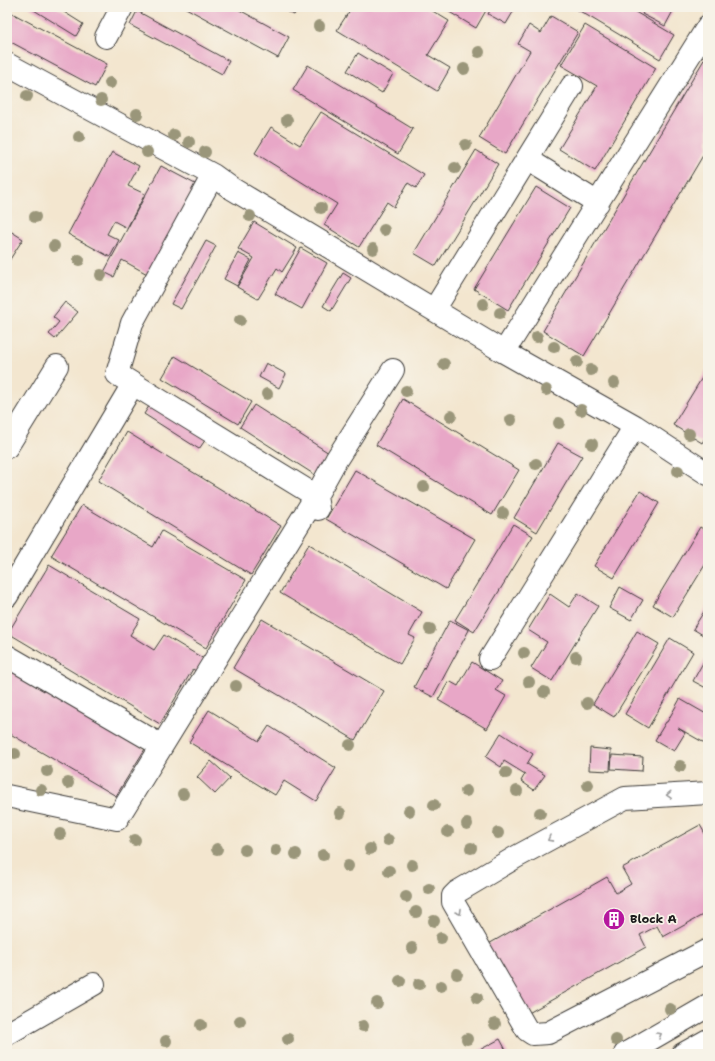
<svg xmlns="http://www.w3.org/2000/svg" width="715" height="1061" viewBox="0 0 715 1061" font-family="'Shantell Sans',sans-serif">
	<rect width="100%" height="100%" fill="#f7f3e8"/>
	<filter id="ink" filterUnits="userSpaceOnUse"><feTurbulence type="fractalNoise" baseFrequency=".025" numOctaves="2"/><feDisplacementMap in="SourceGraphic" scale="8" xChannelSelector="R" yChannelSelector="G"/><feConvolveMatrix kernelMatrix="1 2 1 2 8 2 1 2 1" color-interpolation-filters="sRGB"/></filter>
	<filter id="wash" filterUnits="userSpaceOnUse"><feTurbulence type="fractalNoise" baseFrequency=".012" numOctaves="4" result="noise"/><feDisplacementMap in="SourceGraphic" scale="16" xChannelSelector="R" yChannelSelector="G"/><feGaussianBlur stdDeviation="0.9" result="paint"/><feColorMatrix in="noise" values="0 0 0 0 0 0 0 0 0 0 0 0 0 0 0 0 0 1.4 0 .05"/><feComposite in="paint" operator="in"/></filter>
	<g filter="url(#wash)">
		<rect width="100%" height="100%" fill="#f3e6cf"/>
		<g id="blocks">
			<!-- building -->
			<path fill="#e8a7c7" d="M29,7H56L83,24L76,36Z
				M184,7H234L289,37L278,58Z
				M279,7H299L294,15Z
				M352,7H426L449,21L428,55L450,68L437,91L337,30Z
				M441,7H488L476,28Z
				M492,7H516L506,24L488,14Z
				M573,7H627L674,35L660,59Z
				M646,7H666L673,11L665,26L642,14Z
				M137,11L229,61L222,74L130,25Z
				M10,12L107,64L95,87L7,40V18Z
				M551,16L578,32L505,154L479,138L530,51L518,44L529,25L541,33Z
				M585,25L656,68L595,171L559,149L597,86L561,65Z
				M358,53L393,74L382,93L347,71Z
				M708,53V147L584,356L543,331Z
				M308,65L413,129L398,154L293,90Z
				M321,112L424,175L416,188L408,183L394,207L387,202L359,247L324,225L337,204L255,153L271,127L300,145Z
				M476,150L498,164L436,266L414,253Z
				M112,152L139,166L128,186L145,194L127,228L114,221L107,234L119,240L110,257L68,234Z
				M161,166L197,185L149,275L122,260L114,277L104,272Z
				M536,187L570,208L508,310L474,289Z
				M254,222L297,248L282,272L277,268L258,299L237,287L254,258L238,249Z
				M7,229L23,239L7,264Z
				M206,241L216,246L181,309L171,304Z
				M301,248L327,263L302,309L275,294Z
				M238,253L251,260L237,286L224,279Z
				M343,273L351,278L331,311L323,306Z
				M65,302L78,312L55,339L49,334L59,322L53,317Z
				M175,356L251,402L238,424L162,378Z
				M266,363L286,374L279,388L259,377Z
				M708,368V433L702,443L673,425Z
				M403,399L519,470L492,515L376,445Z
				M153,400L208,436L199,449L144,414Z
				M254,405L329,453L315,475L240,427Z
				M127,432L281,526L251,575L98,481Z
				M558,443L582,456L537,532L514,518Z
				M355,470L475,539L446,589L326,519Z
				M640,491L659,503L614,578L594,566Z
				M82,505L153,547L162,531L246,580L206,648L51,556Z
				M513,524L533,536L474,632L455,620Z
				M700,527L708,532V560L673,617L653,605Z
				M309,544L422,612L409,635L415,638L400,664L280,593Z
				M49,565L140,619L130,635L154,650L164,635L204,659L197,672L193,669L160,724L8,633Z
				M620,587L643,600L631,620L609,608Z
				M578,593L598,606L552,681L531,668L547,642L528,630L550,594L569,607Z
				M708,605V638L693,629Z
				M262,619L384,691L355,740L233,668Z
				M450,620L469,630L433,697L414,687Z
				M637,631L659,644L614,717L593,704Z
				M670,638L693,652L648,728L625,714Z
				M706,657L708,658V689L693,681Z
				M472,662L502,681L496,690L506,696L487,729L438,700L449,681L458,686Z
				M7,667L145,749L116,796L7,732Z
				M680,699L708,715V745L678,728L685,733L674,751L655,740L666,722H667Z
				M209,710L259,741L269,726L336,768L316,801L284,781L275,795L189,742Z
				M501,733L533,754L527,764L545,775L534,790L521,781L525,774L504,761L501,767L486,757Z
				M590,748L611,750L610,771L589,770Z
				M612,755L643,757L642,771L611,769Z
				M211,761L230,778L215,794L197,777Z
				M700,825L708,839V912L663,937L657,926L640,935L646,947L525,1015L485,946L607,877L616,893L631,884L622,868Z
				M500,1039L508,1054H472Z"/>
		</g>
	</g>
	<g filter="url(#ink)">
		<use href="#blocks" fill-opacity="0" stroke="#3c3a37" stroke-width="1"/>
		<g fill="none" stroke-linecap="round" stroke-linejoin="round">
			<!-- minor casing -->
			<g stroke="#3c3a37" stroke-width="24">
				<path id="minor" d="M106,37L122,7
					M7,64L213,175L231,188L504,352L635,426L708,474
					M527,159L598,203
					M213,175L132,323L117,374L316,496L318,509
					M434,310L572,86
					M504,352L708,26
					M7,447L57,366
					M7,596L133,384
					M7,656L162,746
					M490,659L635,426
					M708,793L625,798L516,857L457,892L453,896V902L527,1030L533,1034L548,1033L708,950
					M7,796L117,819L316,496L336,460L393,370
					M7,1034L94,984
					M625,1054L708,1006
					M683,1054L708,1040"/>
			</g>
			<!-- minor -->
			<use href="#minor" stroke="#fff" stroke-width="22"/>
		</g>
		<!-- trees -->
		<g fill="#9a967a">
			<circle cx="319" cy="26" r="6"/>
			<circle cx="479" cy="52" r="6"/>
			<circle cx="464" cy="69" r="6"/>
			<circle cx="110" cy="83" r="6"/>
			<circle cx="27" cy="96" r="6"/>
			<circle cx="101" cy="100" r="6"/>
			<circle cx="137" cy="114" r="6"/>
			<circle cx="287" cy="120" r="6"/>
			<circle cx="174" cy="135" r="6"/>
			<circle cx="79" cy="137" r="6"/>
			<circle cx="189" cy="142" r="6"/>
			<circle cx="466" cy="145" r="6"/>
			<circle cx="147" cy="152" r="6"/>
			<circle cx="205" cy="152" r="6"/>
			<circle cx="455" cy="168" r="6"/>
			<circle cx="321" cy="208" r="6"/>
			<circle cx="250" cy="216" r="6"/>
			<circle cx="35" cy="217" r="6"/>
			<circle cx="384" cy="230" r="6"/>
			<circle cx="54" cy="246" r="6"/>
			<circle cx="373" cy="249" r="6"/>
			<circle cx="79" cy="260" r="6"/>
			<circle cx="101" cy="275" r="6"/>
			<circle cx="483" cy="304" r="6"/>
			<circle cx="500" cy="313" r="6"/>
			<circle cx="240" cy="320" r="6"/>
			<circle cx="537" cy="337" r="6"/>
			<circle cx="554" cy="347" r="6"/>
			<circle cx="577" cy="362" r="6"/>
			<circle cx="444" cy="364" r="6"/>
			<circle cx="591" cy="370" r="6"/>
			<circle cx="614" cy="383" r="6"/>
			<circle cx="546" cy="390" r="6"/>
			<circle cx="406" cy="391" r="6"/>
			<circle cx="267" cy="394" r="6"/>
			<circle cx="581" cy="410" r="6"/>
			<circle cx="451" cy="416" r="6"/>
			<circle cx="511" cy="420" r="6"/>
			<circle cx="559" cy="423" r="6"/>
			<circle cx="689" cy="434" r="6"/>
			<circle cx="592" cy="444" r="6"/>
			<circle cx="536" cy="464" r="6"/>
			<circle cx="678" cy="471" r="6"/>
			<circle cx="424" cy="487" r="6"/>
			<circle cx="503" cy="513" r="6"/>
			<circle cx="430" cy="629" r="6"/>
			<circle cx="524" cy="653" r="6"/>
			<circle cx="576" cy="657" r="6"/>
			<circle cx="529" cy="682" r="6"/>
			<circle cx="236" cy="686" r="6"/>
			<circle cx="544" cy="692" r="6"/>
			<circle cx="587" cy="703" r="6"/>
			<circle cx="350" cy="745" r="6"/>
			<circle cx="15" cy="754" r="6"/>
			<circle cx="680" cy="766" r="6"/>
			<circle cx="47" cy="771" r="6"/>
			<circle cx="506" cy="773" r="6"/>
			<circle cx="68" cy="783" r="6"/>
			<circle cx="588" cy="785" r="6"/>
			<circle cx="41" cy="790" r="6"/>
			<circle cx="466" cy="791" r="6"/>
			<circle cx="517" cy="791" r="6"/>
			<circle cx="183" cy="794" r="6"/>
			<circle cx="434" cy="805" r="6"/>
			<circle cx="409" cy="811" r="6"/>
			<circle cx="340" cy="813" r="6"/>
			<circle cx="540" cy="813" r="6"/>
			<circle cx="467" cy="824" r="6"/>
			<circle cx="448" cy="832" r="6"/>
			<circle cx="498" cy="833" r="6"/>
			<circle cx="60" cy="834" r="6"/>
			<circle cx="135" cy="840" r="6"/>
			<circle cx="388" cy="840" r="6"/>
			<circle cx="471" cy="848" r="6"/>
			<circle cx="217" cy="849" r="6"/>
			<circle cx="370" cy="849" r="6"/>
			<circle cx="245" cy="850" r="6"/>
			<circle cx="276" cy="850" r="6"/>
			<circle cx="296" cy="854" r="6"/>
			<circle cx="323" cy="855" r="6"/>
			<circle cx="412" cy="865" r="6"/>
			<circle cx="348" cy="866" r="6"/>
			<circle cx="389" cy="871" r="6"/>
			<circle cx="429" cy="889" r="6"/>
			<circle cx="406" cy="897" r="6"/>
			<circle cx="416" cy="912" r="6"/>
			<circle cx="434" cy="921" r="6"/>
			<circle cx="441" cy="938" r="6"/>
			<circle cx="412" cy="948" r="6"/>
			<circle cx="457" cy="974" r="6"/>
			<circle cx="400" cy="981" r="6"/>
			<circle cx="419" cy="984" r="6"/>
			<circle cx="441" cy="986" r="6"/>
			<circle cx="477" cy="998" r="6"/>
			<circle cx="377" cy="1003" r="6"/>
			<circle cx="670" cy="1009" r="6"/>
			<circle cx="240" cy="1021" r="6"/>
			<circle cx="495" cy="1024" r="6"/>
			<circle cx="201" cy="1025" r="6"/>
			<circle cx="363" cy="1026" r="6"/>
			<circle cx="288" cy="1039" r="6"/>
			<circle cx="467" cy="1039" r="6"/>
			<circle cx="616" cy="1040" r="6"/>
			<circle cx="166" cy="1041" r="6"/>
		</g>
		<!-- one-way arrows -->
		<defs><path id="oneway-chevron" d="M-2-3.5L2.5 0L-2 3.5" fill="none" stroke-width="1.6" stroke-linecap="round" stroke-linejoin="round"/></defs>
		<g stroke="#999">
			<use href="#oneway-chevron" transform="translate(669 795) rotate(176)"/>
			<use href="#oneway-chevron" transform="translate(550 839) rotate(151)"/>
			<use href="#oneway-chevron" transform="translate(459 912) rotate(60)"/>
			<use href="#oneway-chevron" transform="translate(659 1035) rotate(-30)"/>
		</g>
	</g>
	<!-- icons -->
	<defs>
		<g id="building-disc" transform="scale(1.15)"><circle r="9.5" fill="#b5179e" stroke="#f7f3e8"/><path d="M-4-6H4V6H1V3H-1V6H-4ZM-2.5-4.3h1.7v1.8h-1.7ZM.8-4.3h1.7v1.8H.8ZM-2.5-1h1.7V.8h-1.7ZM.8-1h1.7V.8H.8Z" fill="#fff"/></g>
	</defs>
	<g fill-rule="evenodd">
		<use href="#building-disc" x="614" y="919"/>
	</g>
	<g text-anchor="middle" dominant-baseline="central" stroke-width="3.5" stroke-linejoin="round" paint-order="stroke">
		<!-- poi labels -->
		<g font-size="12" font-weight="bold" fill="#1c1c1c" stroke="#f7f3e8" text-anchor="start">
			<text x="630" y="919">Block A</text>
		</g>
	</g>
	<!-- margin -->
	<rect width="715" height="1061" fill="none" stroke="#f7f3e8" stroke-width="24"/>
</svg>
